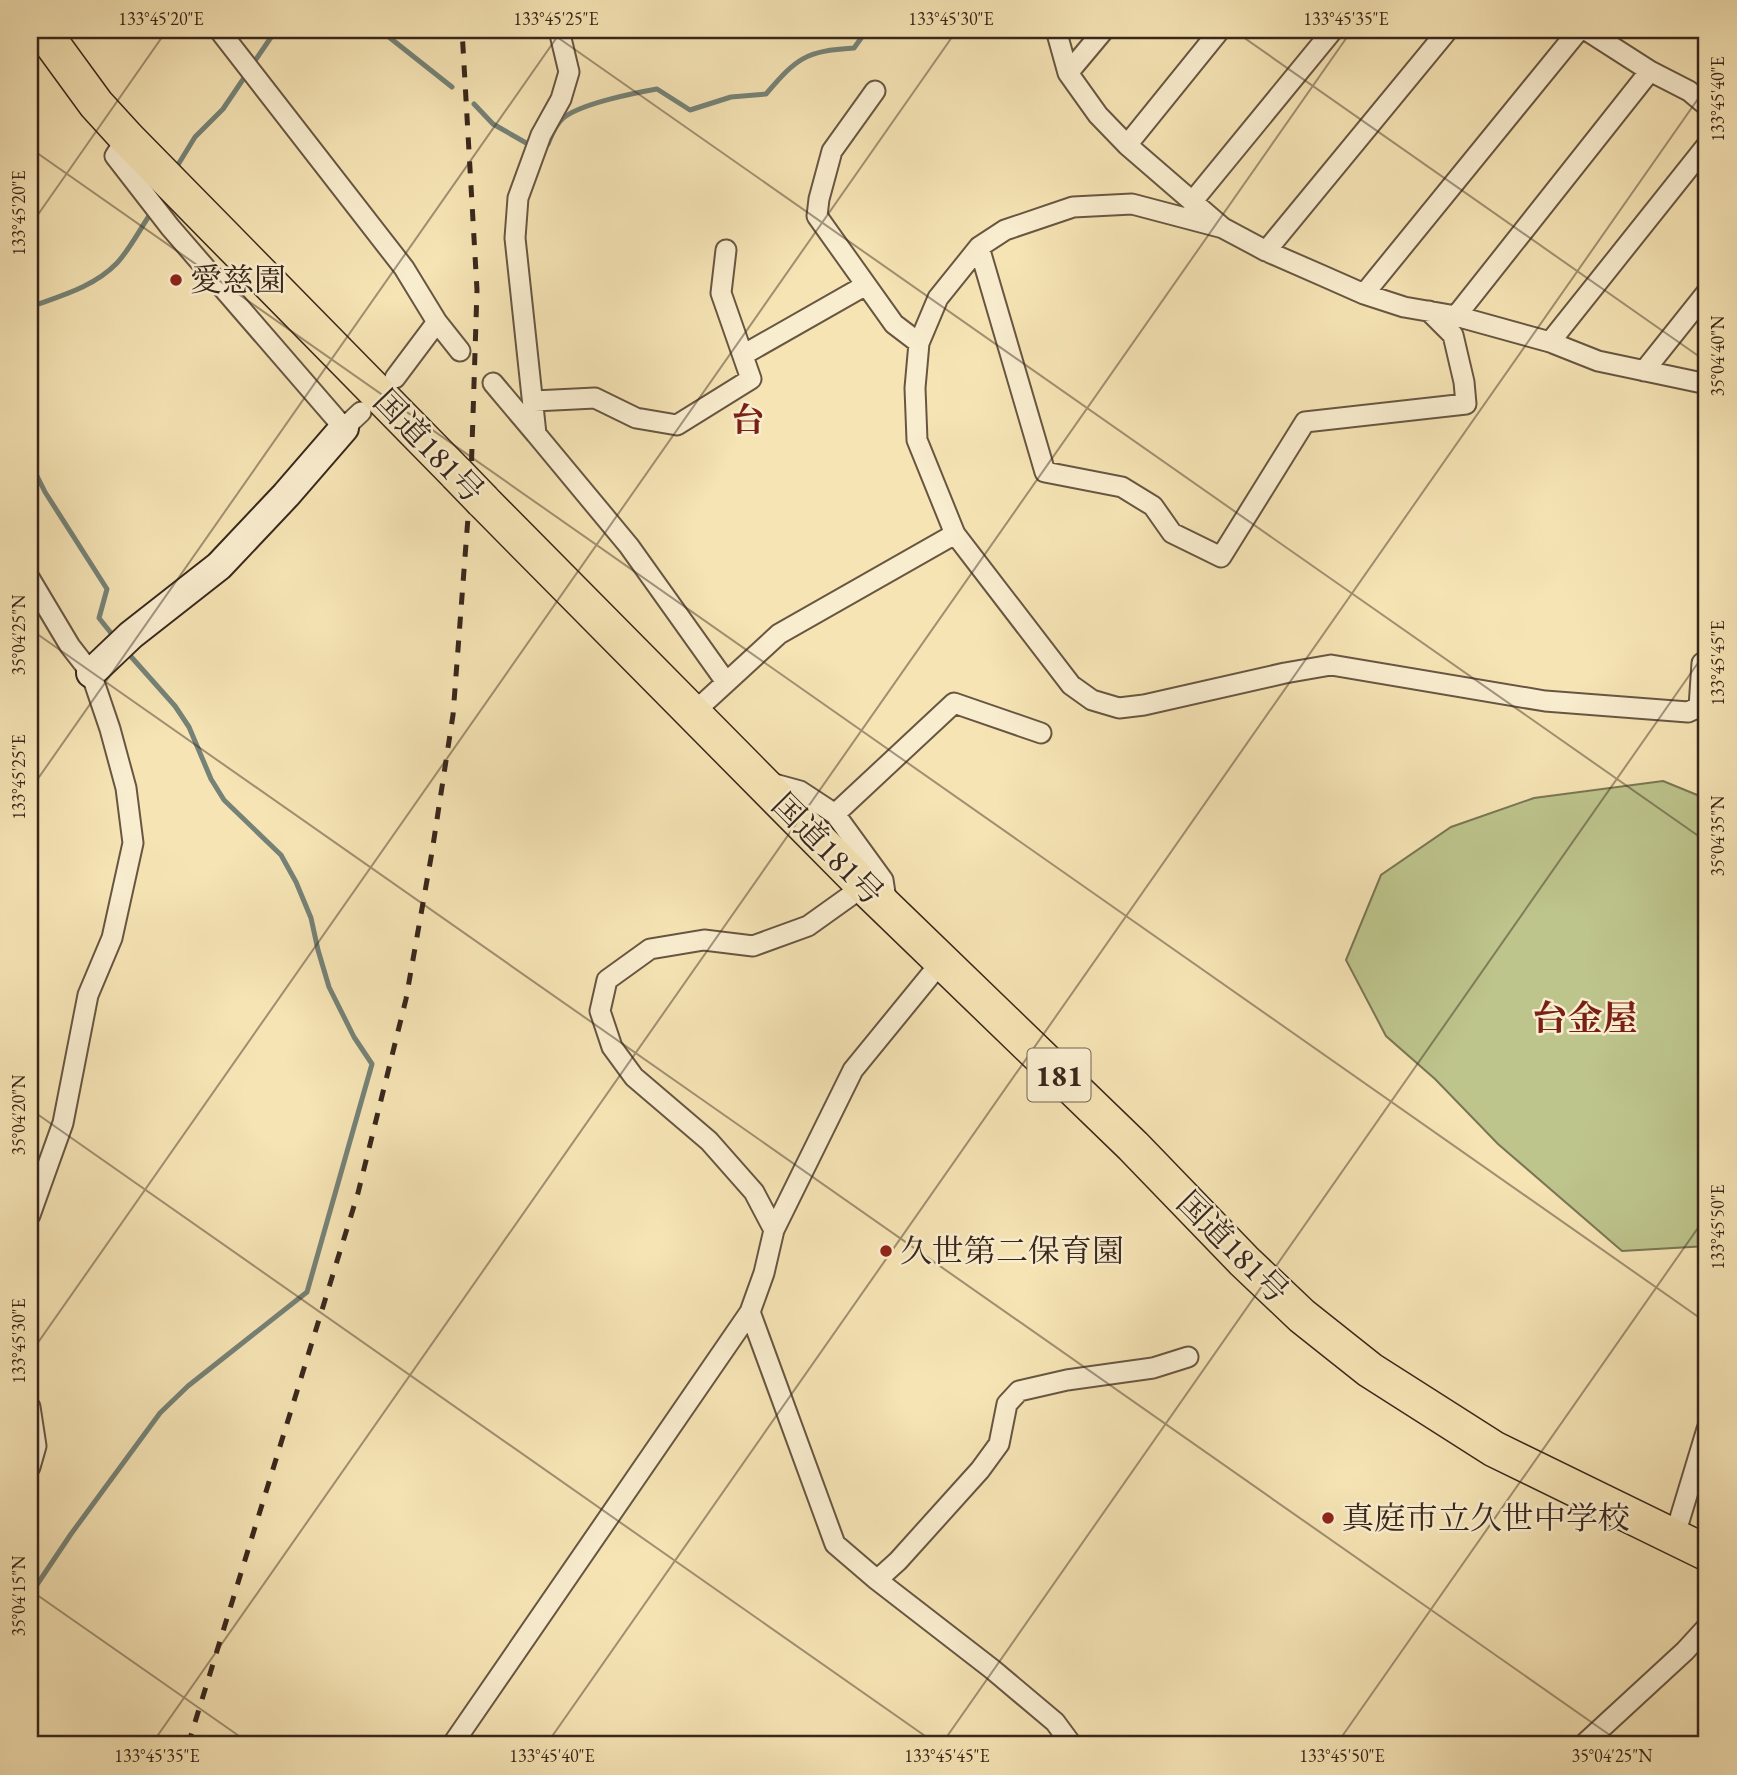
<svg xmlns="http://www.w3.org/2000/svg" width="1737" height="1775" viewBox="0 0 1737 1775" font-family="'EB Garamond','Noto Serif JP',serif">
	<rect width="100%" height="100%" fill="#f6e4b5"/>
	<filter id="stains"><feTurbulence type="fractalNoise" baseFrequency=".00286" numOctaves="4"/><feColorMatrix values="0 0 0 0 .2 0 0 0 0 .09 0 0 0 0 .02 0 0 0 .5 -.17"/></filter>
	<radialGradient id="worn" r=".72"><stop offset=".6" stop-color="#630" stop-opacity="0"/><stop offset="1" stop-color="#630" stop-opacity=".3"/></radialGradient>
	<!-- green -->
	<path fill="#bdc48c" stroke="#7a7654" stroke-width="2" d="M1663,781L1707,799V1246L1622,1251L1498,1144L1435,1079L1386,1036L1346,960L1381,875L1451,827L1534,798Z"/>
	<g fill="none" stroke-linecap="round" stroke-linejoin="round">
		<!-- stream -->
		<path stroke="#758277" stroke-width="5" d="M380,30L452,87
			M252,65L276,30
			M474,104L493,124L528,144
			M548,144C552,134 557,122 566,116C585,103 634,93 657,89L690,110L731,97L766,94C797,58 805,51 854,48L867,30
			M176,168L195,137L223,109L246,75
			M30,307C60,296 94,287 117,263C130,249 140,229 151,213
			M30,462L45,492L107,589L99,618L115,638
			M30,1595L71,1534L160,1413L188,1386L307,1292L372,1064L354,1037L329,987L318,950L311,918L296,882L281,855L224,800L211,779L189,727L175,706L126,651"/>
		<!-- street casing -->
		<g stroke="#685642" stroke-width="23">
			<path id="street" d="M219,30L404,268L437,322L395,378
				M559,30L569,72L561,99L541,135L518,198L515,238L536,434L629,546L726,682
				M1056,30L1068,73L1098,115L1127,145L1223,228L1266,251L1321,275L1364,294L1404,307L1456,316L1550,342L1598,361L1707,384
				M1586,30L1650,71L1689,91L1707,106
				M1068,73L1104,30
				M875,91L832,151L819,199L817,216L894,324L919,343
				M127,138L115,156L170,227L344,428L361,412
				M1127,145L1220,30
				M1192,202L1333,30
				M1223,228L1132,204L1073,207L1005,230L979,247L938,298L919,343L915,388L917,440L955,534L1071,685L1092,700L1119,708L1144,705L1285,673L1331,665L1545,701L1688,712L1699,707L1702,663L1707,662
				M979,247L1045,472L1122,487L1153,506L1172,533L1221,557L1305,422L1466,404L1464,382L1453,335L1429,311
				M1266,251L1448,30
				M1364,294L1579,30
				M1456,316L1650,71
				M437,322L460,351
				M1550,342L1707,145
				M743,355L866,285
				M1644,371L1707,292
				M493,383L536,434
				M534,401L595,398L636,418L677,425L751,379L721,293L726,250
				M30,579L70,646L91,673L110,729L126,788L133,843L112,938L88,995L63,1123L30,1215
				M693,713L779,634L955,534
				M767,782L800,791L835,814L883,880L887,906
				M835,814L954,703L1041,733
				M774,1230L754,1192L709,1141L634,1077L612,1047L600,1011L607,980L650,949L704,940L753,946L808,926L864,886
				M750,1312L835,1544L877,1580L992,1669L1055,1722L1072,1745
				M30,1407L36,1446L30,1467
				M1674,1538L1707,1429
				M877,1580L898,1561L980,1470L999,1444L1007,1404L1019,1391L1067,1380L1153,1368L1188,1357
				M452,1745L750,1312L764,1273L774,1230L853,1070L942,961
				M1583,1745L1685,1651L1707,1627"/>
		</g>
		<!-- secondary casing -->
		<g stroke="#38271c" stroke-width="32">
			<path id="secondary" d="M91,673L131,635L219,566L286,495L344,428"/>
		</g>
		<!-- highway casing -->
		<g stroke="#38271c" stroke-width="38">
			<path id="highway" d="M42,30L96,104L127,138L457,474
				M483,501L864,886L1133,1146L1244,1261L1302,1316L1370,1370L1494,1449L1707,1553"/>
		</g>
		<!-- street -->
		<use href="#street" stroke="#f9edcf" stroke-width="19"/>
		<!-- secondary -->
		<use href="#secondary" stroke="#f9edcf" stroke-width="28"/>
		<!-- highway -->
		<use href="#highway" stroke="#f6e4b5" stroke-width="35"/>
		<!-- rail -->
		<path stroke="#38271c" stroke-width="5" stroke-dasharray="12 12" stroke-linecap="butt" d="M188,1745L358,1193L406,999L432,852L453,715L471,478L477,290L462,30"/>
		<!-- highway-bridge casing -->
		<g stroke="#38271c" stroke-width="38" stroke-linecap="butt">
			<path id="highway-bridge" d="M457,474L483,501"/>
		</g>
		<!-- highway-bridge -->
		<use href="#highway-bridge" stroke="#f6e4b5" stroke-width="35"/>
	</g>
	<!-- wall -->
	<path fill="#cc987d" stroke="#38271c" stroke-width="2" d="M1707,51V81L1699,75V62Z"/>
	<!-- building -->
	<path fill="#edb191" stroke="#38271c" stroke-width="2" d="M1707,51V68L1699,62Z"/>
	<!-- ticks -->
	<path fill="none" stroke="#38271c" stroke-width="2" stroke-opacity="0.45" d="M547,30L1707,842M1233,30L1707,362M30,148L1707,1323M30,226L167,30M30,629L1624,1745M30,790L562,30M30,1109L938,1745M30,1354L957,30M30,1590L252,1745M151,1745L1352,30M546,1745L1707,86M941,1745L1707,650M1336,1745L1707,1215"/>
	<!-- markers -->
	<g fill="#8f2418" stroke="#f9edcf" stroke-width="2.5">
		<circle cx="176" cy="280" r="7"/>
		<circle cx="886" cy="1251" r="7"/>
		<circle cx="1328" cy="1518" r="7"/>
	</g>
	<g text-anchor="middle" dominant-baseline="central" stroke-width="5" stroke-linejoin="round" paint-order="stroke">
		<!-- shield labels -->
		<rect fill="#f9edcf" stroke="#726252" stroke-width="2" x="1027.5" y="1048.5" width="63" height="53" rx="5"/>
		<g font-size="30" font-weight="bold" fill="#38271c">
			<text x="1059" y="1075">181</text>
		</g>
		<!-- poi labels -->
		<g font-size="32" fill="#38271c" stroke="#f9edcf" text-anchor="start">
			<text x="190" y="280">愛慈園</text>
			<text x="900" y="1251">久世第二保育園</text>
			<text x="1342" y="1518">真庭市立久世中学校</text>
		</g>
		<!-- street labels -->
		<g font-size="32" fill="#38271c" stroke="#f9edcf">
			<text transform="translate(429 446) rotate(46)">国道181号</text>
			<text transform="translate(828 849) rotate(45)">国道181号</text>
			<text transform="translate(1233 1247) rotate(45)">国道181号</text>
		</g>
		<!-- neighbourhood labels -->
		<g font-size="33" font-weight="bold" fill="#7a1f14" stroke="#f9edcf">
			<text x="748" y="419">台</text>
		</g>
		<!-- quarter labels -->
		<g font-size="35" font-weight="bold" fill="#7a1f14" stroke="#f9edcf">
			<text x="1585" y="1017">台金屋</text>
		</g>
	</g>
	<!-- margin -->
	<rect width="1737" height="1775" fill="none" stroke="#f6e4b5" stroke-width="77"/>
	<rect x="38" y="38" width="1660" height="1698" fill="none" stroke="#38271c" stroke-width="2.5"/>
	<g font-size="18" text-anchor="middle" fill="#38271c">
		<text x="161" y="25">133°45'20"E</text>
		<text x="556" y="25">133°45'25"E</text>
		<text x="951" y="25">133°45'30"E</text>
		<text x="1346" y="25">133°45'35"E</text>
		<text transform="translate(1718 99) rotate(-90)" y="6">133°45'40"E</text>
		<text transform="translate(19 213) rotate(-90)" y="6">133°45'20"E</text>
		<text transform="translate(1718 356) rotate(-90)" y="6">35°04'40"N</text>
		<text transform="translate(19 635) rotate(-90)" y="6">35°04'25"N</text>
		<text transform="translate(1718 663) rotate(-90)" y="6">133°45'45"E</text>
		<text transform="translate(19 777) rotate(-90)" y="6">133°45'25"E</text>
		<text transform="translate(1718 836) rotate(-90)" y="6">35°04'35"N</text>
		<text transform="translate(19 1115) rotate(-90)" y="6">35°04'20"N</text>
		<text transform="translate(1718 1227) rotate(-90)" y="6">133°45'50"E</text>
		<text transform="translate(19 1341) rotate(-90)" y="6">133°45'30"E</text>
		<text transform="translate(19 1596) rotate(-90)" y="6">35°04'15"N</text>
		<text x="157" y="1762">133°45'35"E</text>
		<text x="552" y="1762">133°45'40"E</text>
		<text x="947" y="1762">133°45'45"E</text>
		<text x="1342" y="1762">133°45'50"E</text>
		<text x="1612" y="1762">35°04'25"N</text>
	</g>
	<rect width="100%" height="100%" filter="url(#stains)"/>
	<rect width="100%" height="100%" fill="url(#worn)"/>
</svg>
